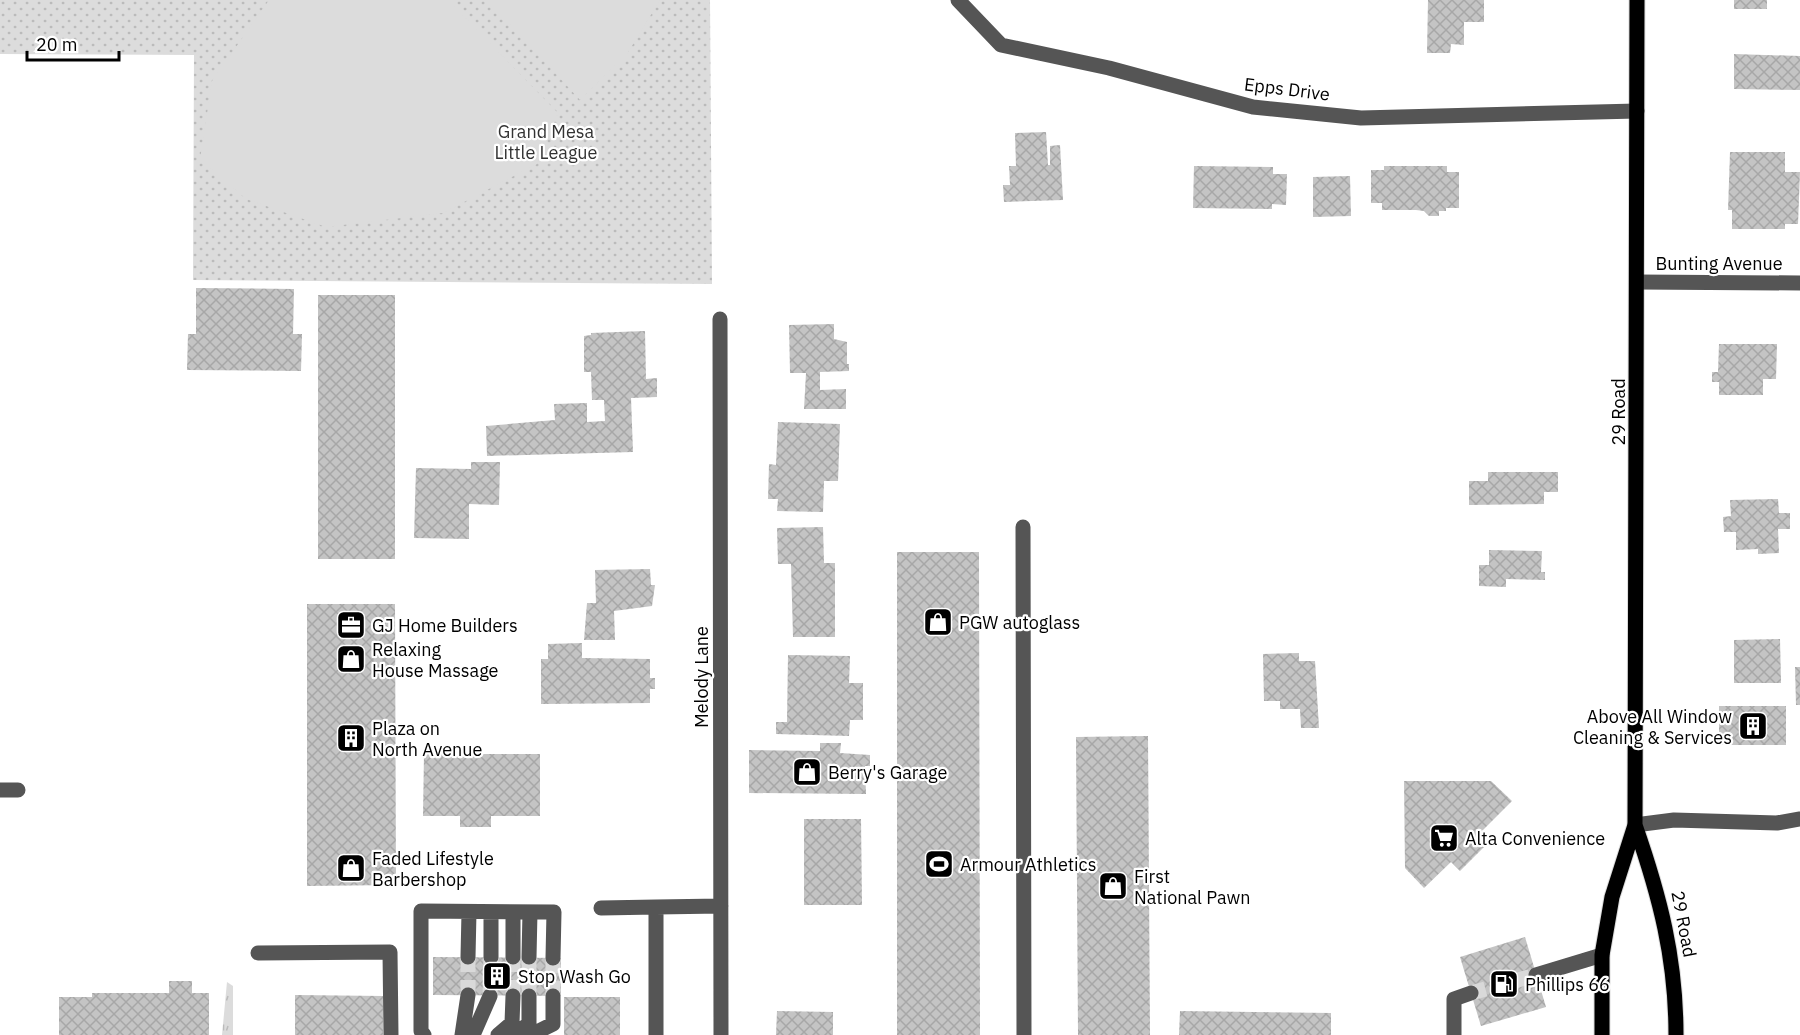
<svg xmlns="http://www.w3.org/2000/svg" width="1800" height="1035" viewBox="0 0 1800 1035" font-family="'IBM Plex Sans',sans-serif">
	<defs>
		<pattern id="grass-tufts" width="24" height="20" patternUnits="userSpaceOnUse" patternTransform="scale(1.5)"><rect width="24" height="20" fill="#dcdcdc"/><path d="M3 7l-1-3M5 7V3M7 7l1-3M15 17l-1-3M17 17v-4M19 17l1-3" fill="none" stroke="#bbb"/></pattern>
		<pattern id="park-dots" width="8" height="8" patternUnits="userSpaceOnUse" patternTransform="scale(1.5)"><rect width="8" height="8" fill="#dcdcdc"/><path d="M2 2h.1M6 6h.1" fill="none" stroke="#bbb" stroke-width="1.8" stroke-linecap="round"/></pattern>
		<pattern id="building-cross-hatch" width="8" height="8" patternUnits="userSpaceOnUse" patternTransform="scale(1.5)"><rect width="8" height="8" fill="#c4c4c4"/><path d="M0 0l8 8M0 8l8-8" fill="none" stroke="#a7a7a7"/></pattern>
	</defs>
	<rect width="100%" height="100%" fill="#fff"/>
	<!-- grass -->
	<path fill="url(#grass-tufts)" d="M227,982L233,986V1035H222Z"/>
	<!-- park -->
	<path fill="url(#park-dots)" d="M0,0H710L712,284L193,280L194,55L0,54Z"/>
	<!-- pitch -->
	<path fill="#dcdcdc" d="M269,0H448L558,113L537,164L443,213L326,227L246,199L200,159L212,81Z
		M488,0H660L627,54L580,100Z"/>
	<!-- building -->
	<path fill="url(#building-cross-hatch)" d="M1428,0H1484V22H1464V45L1451,44L1450,53H1427Z
		M1734,0H1767V9H1734Z
		M1734,54L1800,56V90L1734,89Z
		M1046,132L1048,165H1050V146L1060,145L1063,200L1004,202L1003,185H1010L1009,166H1016L1015,133Z
		M1730,152H1785V172H1800L1798,224H1785V229H1732V210H1728Z
		M1194,166L1273,167V174H1287L1286,205L1272,204V209L1193,208Z
		M1384,166H1447V172H1459V208H1446V211H1439V216H1429L1424,211L1416,210H1382V203H1371V170H1384Z
		M1350,176L1351,216L1313,217V177Z
		M196,288L294,289L293,334H302L301,371L187,370L188,334H196Z
		M318,295H395V559H318Z
		M834,324V339L847,342V364H849V371L820,372V390L846,389V409H804L806,373H790L789,325Z
		M645,331L646,379L657,378V397L631,398L633,452L487,456L486,426L555,420L554,404L587,403V422L605,421L604,400H592L591,372H584V336L591,335V333Z
		M1719,344H1777L1776,379H1763V395H1719V382H1712V372H1718Z
		M778,422L840,424L838,481H824L823,512L777,511L778,499H768L769,464L776,465Z
		M471,462H500L499,505L469,504V539L414,538L416,468L471,469Z
		M1488,472H1558V492H1544V504L1469,505V481H1488Z
		M1778,499L1779,513H1790V529H1778L1779,553L1758,554V549L1736,550V532H1724L1723,517L1731,516L1730,500Z
		M823,527L824,563H835V637H793L791,564H778L777,528Z
		M1489,550L1542,551L1541,572H1545V580L1506,579V587L1479,586V565H1489Z
		M897,552H979L980,1035H897Z
		M650,569L651,585H655L652,606L614,611L615,640H584L587,603H596L595,570Z
		M307,604H395L396,885L307,886Z
		M1780,639L1781,683H1734V640Z
		M582,643V658L650,659V678H655V689H650V703L541,704V659H548V644Z
		M1299,653V661H1315L1319,728H1301L1300,709H1280V701H1264L1263,654Z
		M788,655L850,656L849,683H863V720H850L849,736L776,734V722H787Z
		M1795,667H1800V705H1796Z
		M1719,706H1786V745H1719Z
		M1148,736L1150,1035H1078L1076,737Z
		M820,743H841L840,753L870,755V766H865L866,794L749,793V750L820,751Z
		M424,754H540V816H491V827H460V816H423Z
		M1404,781H1491L1512,801L1479,834L1488,843L1460,871L1451,862L1424,888L1405,868Z
		M804,819H861L862,905H804Z
		M1525,937L1546,1007L1481,1026L1460,957Z
		M433,957L561,958V996L433,995Z
		M169,981H192V993H209V1035H59V997H92V993H169Z
		M295,995L383,996V1035H295Z
		M564,997H620V1035H564Z
		M777,1011L833,1012V1035H776Z
		M1180,1011L1331,1013V1035H1179Z"/>
	<g fill="none" stroke-linecap="round" stroke-linejoin="round">
		<!-- minor-tunnel -->
		<path stroke="#d9d9d9" stroke-width="15" stroke-dasharray="15 8" stroke-linecap="butt" d="M513,957V996
			M553,958V996
			M1471,993L1536,975
			M468,995V957
			M490,996L491,957
			M529,996V957"/>
		<!-- major casing -->
		<g stroke="#dbdbdb" stroke-width="17">
			<path id="major" d="M1635,825C1660,897 1676,958 1676,1035
				M1602,1035V955L1612,897L1635,825L1637,0"/>
		</g>
		<!-- minor -->
		<path stroke="#555" stroke-width="15" d="M958,0L1001,45L1109,68L1253,107L1361,118L1637,111
			M1638,282L1800,283
			M720,319L721,1035
			M1023,527L1024,1035
			M0,790H18
			M1635,825L1674,820L1777,823L1800,819
			M601,908L656,907
			M491,912V957
			M258,953L390,952L391,1035
			M468,957L469,912
			M513,957V912
			M529,957L530,912
			M1536,975L1602,955
			M424,1035L421,1031V911L554,912L553,958
			M462,1035L468,995
			M473,1035L490,996
			M498,1035L512,1023L513,996
			M512,1035L529,1024V996
			M531,1035L553,1024V996
			M656,1035V907L721,906
			M1454,1035V999L1471,993"/>
		<!-- major -->
		<use href="#major" stroke="#000" stroke-width="15"/>
	</g>
	<!-- icons -->
	<defs>
		<g id="shop-square" transform="scale(1.5)"><rect x="-9" y="-9" width="18" height="18" rx="4" fill="#000" stroke="#fff"/><path d="M-5-2.5h2.3a2.7 3.5 0 0 1 5.4 0H5L5.5 6h-11ZM-1.5-2.5h3a1.5 2.3 0 0 0-3 0Z" fill="#fff"/></g>
		<g id="office-square" transform="scale(1.5)"><rect x="-9" y="-9" width="18" height="18" rx="4" fill="#000" stroke="#fff"/><path d="M-6-3h4V-5.5h4V-3h4V5H-6ZM-1-4.5V-3h2v-1.5ZM-6 0V1H6V0Z" fill="#fff"/></g>
		<g id="building-square" transform="scale(1.5)"><rect x="-9" y="-9" width="18" height="18" rx="4" fill="#000" stroke="#fff"/><path d="M-4-6H4V6H1V3H-1V6H-4ZM-2.5-4.3h1.7v1.8h-1.7ZM.8-4.3h1.7v1.8H.8ZM-2.5-1h1.7V.8h-1.7ZM.8-1h1.7V.8H.8Z" fill="#fff"/></g>
		<g id="supermarket-square" transform="scale(1.5)"><rect x="-9" y="-9" width="18" height="18" rx="4" fill="#000" stroke="#fff"/><path d="M-6-5.5h2.5l.6 2H6L4.5 2H-2.5L-4.4-4H-6ZM-1.5 3.2a1.3 1.3 0 1 0 .1 0ZM3 3.2a1.3 1.3 0 1 0 .1 0Z" fill="#fff"/></g>
		<g id="stadium-square" transform="scale(1.5)"><rect x="-9" y="-9" width="18" height="18" rx="4" fill="#000" stroke="#fff"/><path d="M0-5a6.5 5 0 1 0 0 10a6.5 5 0 1 0 0-10ZM-3.5-1.8h7v3.6h-7Z" fill="#fff"/></g>
		<g id="fuel-square" transform="scale(1.5)"><rect x="-9" y="-9" width="18" height="18" rx="4" fill="#000" stroke="#fff"/><path d="M-5.5-6h7V0h2V4h1.3V-2.5L3-4.5l.8-.8L6-3V5H2.5V1h-1V6h-7ZM-4.2-4.7v3.2H.2V-4.7Z" fill="#fff"/></g>
	</defs>
	<g fill-rule="evenodd">
		<use href="#shop-square" x="938" y="622"/>
		<use href="#office-square" x="351" y="625"/>
		<use href="#shop-square" x="351" y="659"/>
		<use href="#building-square" x="1753" y="726"/>
		<use href="#building-square" x="351" y="738"/>
		<use href="#shop-square" x="807" y="772"/>
		<use href="#supermarket-square" x="1444" y="838"/>
		<use href="#stadium-square" x="939" y="864"/>
		<use href="#shop-square" x="351" y="868"/>
		<use href="#shop-square" x="1113" y="886"/>
		<use href="#building-square" x="497" y="976"/>
		<use href="#fuel-square" x="1504" y="984"/>
	</g>
	<g text-anchor="middle" dominant-baseline="central" stroke-width="4.5" stroke-linejoin="round" paint-order="stroke">
		<!-- street labels -->
		<g font-size="18" fill="#000" stroke="#fff">
			<text transform="translate(1287 89) rotate(7)">Epps Drive</text>
			<text x="1719" y="263">Bunting Avenue</text>
			<text transform="translate(1618 412) rotate(-90)">29 Road</text>
			<text transform="translate(701 677) rotate(-90)">Melody Lane</text>
			<text transform="translate(1684 924) rotate(79)">29 Road</text>
		</g>
		<!-- park labels -->
		<g font-size="18" fill="#333" stroke="#fff">
			<text x="546" y="131">Grand Mesa<tspan x="546" dy="21">Little League</tspan></text>
		</g>
		<!-- poi labels -->
		<g font-size="18" fill="#000" stroke="#fff" text-anchor="start">
			<text x="959" y="622">PGW autoglass</text>
			<text x="372" y="625">GJ Home Builders</text>
			<text x="372" y="649">Relaxing<tspan x="372" dy="21">House Massage</tspan></text>
			<text x="1732" y="716" text-anchor="end">Above All Window<tspan x="1732" dy="21">Cleaning &amp; Services</tspan></text>
			<text x="372" y="728">Plaza on<tspan x="372" dy="21">North Avenue</tspan></text>
			<text x="828" y="772">Berry's Garage</text>
			<text x="1465" y="838">Alta Convenience</text>
			<text x="372" y="858">Faded Lifestyle<tspan x="372" dy="21">Barbershop</tspan></text>
			<text x="960" y="864">Armour Athletics</text>
			<text x="1134" y="876">First<tspan x="1134" dy="21">National Pawn</tspan></text>
			<text x="518" y="976">Stop Wash Go</text>
			<text x="1525" y="984">Phillips 66</text>
		</g>
	</g>
	<!-- scale -->
	<path d="M27 51v9h92v-9" fill="none" stroke="#000000" stroke-width="3"/>
	<text x="36" y="51" font-size="18" fill="#000000" stroke="#ffffff" stroke-width="4.5" paint-order="stroke">20 m</text>
</svg>
